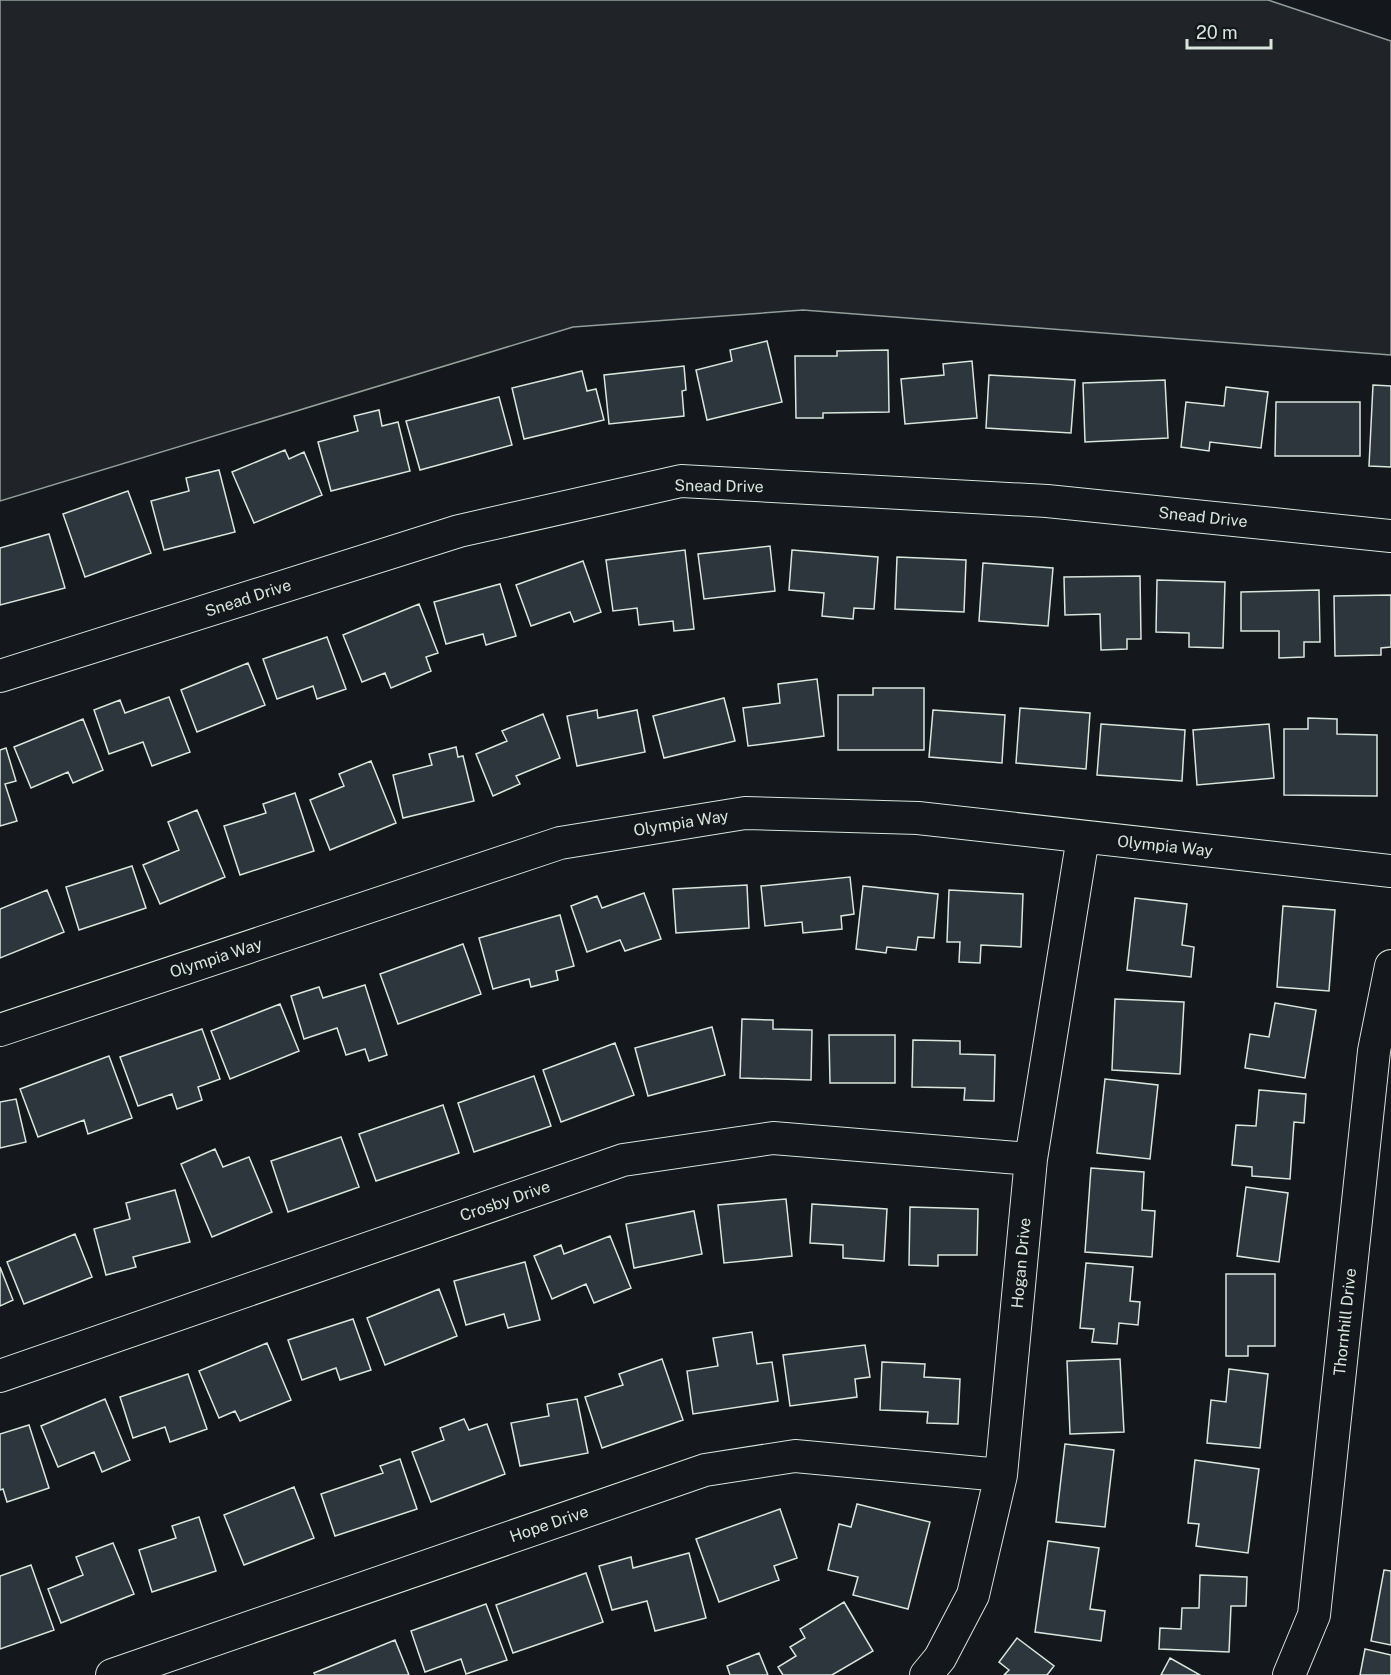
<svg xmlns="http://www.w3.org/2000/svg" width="1391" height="1675" viewBox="0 0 1391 1675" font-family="'Public Sans',sans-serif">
	<rect width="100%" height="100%" fill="#14181c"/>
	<!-- green -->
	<path fill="#202428" stroke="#939e99" stroke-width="1.5" d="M0,0H1268L1391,41V355L803,310L573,327L0,501Z"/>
	<!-- building -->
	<path fill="#2c363c" stroke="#d8e6dc" stroke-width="1.5" d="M767,341L782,402L707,420L696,370L732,361L730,350Z
		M888,350L889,412L823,413V418H796L795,356H837V351Z
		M972,361L977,418L905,424L901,379L944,375L943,364Z
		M684,366L686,390L682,391L684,416L609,424L604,375Z
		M582,371L587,391L596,389L604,420L524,439L512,388Z
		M989,375L1075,380L1071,433L986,428Z
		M1165,380L1168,438L1085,442L1083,383Z
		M1373,385L1391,386V467L1369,466Z
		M1226,387L1268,392L1261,448L1210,442L1209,451L1181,447L1186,402L1224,406Z
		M499,397L512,445L420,470L406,421Z
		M1276,402H1360V456H1275Z
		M379,410L382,426L398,422L410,471L331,491L318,442L358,431L354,416Z
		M285,450L289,459L304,452L322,495L254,523L232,472Z
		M219,470L235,532L164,550L151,501L189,491L186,478Z
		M128,491L151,553L85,577L63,514Z
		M49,534L65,588L0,605V548Z
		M770,546L775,591L704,599L698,554Z
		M685,550L694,629L674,631L673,621L639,625L637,608L613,611L606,560Z
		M792,550L878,557L874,609L854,608L853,619L822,616L824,593L789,590Z
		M897,557L966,560L964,612L895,609Z
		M583,561L601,612L574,622L570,612L531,626L516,585Z
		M983,563L1053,568L1048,626L979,621Z
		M1140,576L1141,639H1127V649L1101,650L1100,614L1065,615L1064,577Z
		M1157,580L1225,582L1223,648L1189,647V633L1156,632Z
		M500,584L516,636L486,645L483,634L446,644L434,602Z
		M1319,590L1320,642H1304V657L1279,658V631H1241V592Z
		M1391,595V647L1381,648V655L1335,656L1334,596Z
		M419,604L438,653L426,657L431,671L391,688L385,673L362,682L343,635Z
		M327,637L346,689L317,699L313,686L277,699L263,659Z
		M248,663L265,705L197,732L181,690Z
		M817,679L824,736L748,746L743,708L780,703L778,684Z
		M873,688H924V750H838V695H873Z
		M169,697L190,752L152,766L143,742L109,754L94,710L120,700L125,713Z
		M724,698L735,741L664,758L653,716Z
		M1020,708L1090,713L1086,769L1016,763Z
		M597,710L598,718L637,710L645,752L577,766L567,716Z
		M933,710L1005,715L1002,763L929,757Z
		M543,714L560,758L516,776L520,784L493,796L476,754L507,741L502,731Z
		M1308,718L1337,719V734L1377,735V796L1284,795V729H1308Z
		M83,719L103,770L73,783L68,772L31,788L14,747Z
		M1101,724L1185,730L1182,781L1097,775Z
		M1269,724L1274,778L1197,785L1193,730Z
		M456,747L458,757L463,756L474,801L403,818L393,775L432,765L429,754Z
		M6,748L16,781L5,784L17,821L0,826V750Z
		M371,761L396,823L330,850L310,800L344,786L339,774Z
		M295,793L314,851L240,875L224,826L266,813L263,804Z
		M197,810L225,877L160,904L143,865L179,850L168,822Z
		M132,866L146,908L79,930L66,887Z
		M850,877L854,914L841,916L842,929L803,933L802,922L765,926L761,886Z
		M747,885L749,928L676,933L673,889Z
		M863,886L938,894L934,938L918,937L916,950L887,947L886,953L856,949Z
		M47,890L64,932L0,958V909Z
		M949,890L1023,894L1021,947L981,945L980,963L959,962L960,942H947Z
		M644,893L661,939L625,951L620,940L587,952L571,906L597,896L602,908Z
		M1135,898L1187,904L1182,945L1194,947L1191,977L1127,970Z
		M1283,906L1335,910L1329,991L1277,987Z
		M560,915L574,966L556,971L558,980L531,987L529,979L493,989L479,938Z
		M463,944L481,994L398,1024L380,974Z
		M365,985L387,1055L369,1061L365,1049L346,1055L337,1028L304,1039L291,996L319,987L323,998Z
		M1115,999L1184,1002L1180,1074L1112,1070Z
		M1275,1003L1316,1010L1305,1078L1245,1068L1250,1034L1269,1037Z
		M280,1004L299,1051L230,1079L211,1031Z
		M742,1019L773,1020V1029L812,1030L811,1080L740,1078Z
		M712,1027L725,1075L648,1096L635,1048Z
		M202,1029L220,1079L198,1087L202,1100L177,1109L172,1094L138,1106L120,1057Z
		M829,1035H895V1083H830Z
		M913,1040L960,1041V1054L995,1055L994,1101L964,1100L965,1088L912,1087Z
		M615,1043L634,1095L561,1122L543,1070Z
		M109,1056L132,1118L88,1134L84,1120L38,1137L20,1089Z
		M534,1076L551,1126L474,1152L458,1103Z
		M1105,1079L1158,1085L1150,1159L1097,1153Z
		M1259,1090L1306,1094L1304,1123L1294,1122L1290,1179L1252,1176V1167L1232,1165L1236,1125L1256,1126Z
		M16,1099L26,1142L0,1148V1102Z
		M443,1105L459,1153L376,1181L359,1134Z
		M341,1137L359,1187L288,1212L271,1161Z
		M215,1149L223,1167L249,1157L272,1212L212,1237L181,1164Z
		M1091,1168L1144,1172L1142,1210L1155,1211L1152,1257L1085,1252Z
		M1246,1187L1288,1193L1279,1262L1237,1256Z
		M175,1190L190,1242L133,1257L136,1267L106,1275L94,1229L130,1219L126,1203Z
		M786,1199L792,1256L724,1263L718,1205Z
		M812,1204L887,1209L884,1261L843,1258V1245L810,1243Z
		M910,1207L978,1209L977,1255H938V1266L909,1265Z
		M694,1211L702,1254L634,1268L626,1224Z
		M75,1234L92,1277L24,1304L7,1262Z
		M610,1236L631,1288L594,1303L586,1284L552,1299L534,1256L561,1245L564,1254Z
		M525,1262L540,1320L508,1328L504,1314L466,1325L454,1281Z
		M1086,1263L1133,1267L1130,1301L1140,1302L1138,1325L1119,1323L1117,1344L1092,1342L1094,1329L1080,1328Z
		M0,1267L13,1300L0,1306Z
		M1226,1274H1275V1346H1248V1356H1226Z
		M439,1289L457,1336L385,1365L367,1318Z
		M353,1319L371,1370L340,1380L336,1368L302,1380L288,1340Z
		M752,1332L757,1364L772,1362L778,1401L693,1414L687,1371L718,1366L713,1338Z
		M267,1343L291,1400L240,1421L235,1411L219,1418L199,1371Z
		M865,1345L870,1377L855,1379L857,1397L790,1406L783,1355Z
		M662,1359L683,1420L602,1448L585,1397L623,1385L619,1374Z
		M1120,1359L1124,1432L1070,1434L1067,1361Z
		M882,1362L925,1364L924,1377L960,1379L958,1424L927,1423L928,1412L880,1410Z
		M1229,1369L1268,1374L1260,1448L1207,1443L1211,1400L1226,1402Z
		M188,1374L207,1429L170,1442L165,1427L133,1438L120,1397Z
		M105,1399L130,1460L102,1472L94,1452L58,1467L41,1426Z
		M577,1399L588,1453L520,1466L511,1423L549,1416L547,1404Z
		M464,1419L469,1430L487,1424L505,1474L431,1502L412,1452L444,1440L440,1428Z
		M29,1425L49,1488L7,1502L3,1489L0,1490V1434Z
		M1065,1444L1114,1450L1105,1527L1056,1522Z
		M400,1459L417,1509L335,1536L321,1494L383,1473L380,1466Z
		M1195,1460L1259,1469L1248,1553L1196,1546L1199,1524L1188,1523Z
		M294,1487L314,1538L244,1565L224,1515Z
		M857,1504L930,1522L908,1609L853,1595L858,1577L828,1570L839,1524L851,1527Z
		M780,1509L797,1558L774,1566L779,1580L719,1602L696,1539Z
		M199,1517L216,1571L152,1592L139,1550L176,1538L172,1526Z
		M1048,1541L1099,1548L1090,1609L1105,1611L1101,1641L1035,1632Z
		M113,1543L134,1594L61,1623L48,1589L83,1575L76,1557Z
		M689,1553L706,1618L655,1631L647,1601L612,1610L599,1566L631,1557L633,1568Z
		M31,1565L54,1630L0,1649V1576Z
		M1384,1570L1391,1571V1645L1371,1641Z
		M586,1573L603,1622L513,1653L496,1605Z
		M1200,1575L1247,1577L1246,1606H1231L1229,1652L1159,1649L1160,1628L1181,1629L1182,1608H1199Z
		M844,1602L873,1651L832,1675H783L778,1667L796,1656L790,1647L805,1638L800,1629Z
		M486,1604L507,1660L466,1674L461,1659L425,1672L411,1631Z
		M1017,1638L1054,1666L1047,1675H1004L1009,1670L999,1662Z
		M395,1640L409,1675H315L314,1673Z
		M1365,1649L1391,1655V1675H1360Z
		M759,1653L768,1675H730L727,1666Z
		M1170,1658L1200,1675H1161Z"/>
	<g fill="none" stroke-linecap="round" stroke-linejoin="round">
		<!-- minor casing -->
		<g stroke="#d8e6dc" stroke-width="34">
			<path id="minor" d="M0,676L459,531L681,481L1047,501L1391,536
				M0,1030L560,843L745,813L918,818L1391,871
				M0,1376L623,1160L773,1138L1031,1159
				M112,1675L705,1470L795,1456L1001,1475
				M926,1675L940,1658L973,1595L1001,1475L1031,1159L1083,837
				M1289,1675L1314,1615L1374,1051L1391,966"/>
		</g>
		<!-- minor -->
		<use href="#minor" stroke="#14181c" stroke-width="32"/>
	</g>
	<g text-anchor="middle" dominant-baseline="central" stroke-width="4.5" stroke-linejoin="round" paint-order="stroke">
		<!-- street labels -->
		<g font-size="16" fill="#d8e6dc" stroke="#14181c">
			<text transform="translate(719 486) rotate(1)">Snead Drive</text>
			<text transform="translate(1203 517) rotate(6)">Snead Drive</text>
			<text transform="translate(248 598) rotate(-18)">Snead Drive</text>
			<text transform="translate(681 823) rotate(-9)">Olympia Way</text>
			<text transform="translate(1165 846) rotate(6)">Olympia Way</text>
			<text transform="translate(216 958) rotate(-18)">Olympia Way</text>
			<text transform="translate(505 1201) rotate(-19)">Crosby Drive</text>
			<text transform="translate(1021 1263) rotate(-85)">Hogan Drive</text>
			<text transform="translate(1345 1322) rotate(-84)">Thornhill Drive</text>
			<text transform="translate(549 1524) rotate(-19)">Hope Drive</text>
		</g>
	</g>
	<!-- scale -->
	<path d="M1187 39v9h84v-9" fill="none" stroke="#d8e6dc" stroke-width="3"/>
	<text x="1196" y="39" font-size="18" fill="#d8e6dc" stroke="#14181c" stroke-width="4.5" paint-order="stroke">20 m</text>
</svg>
